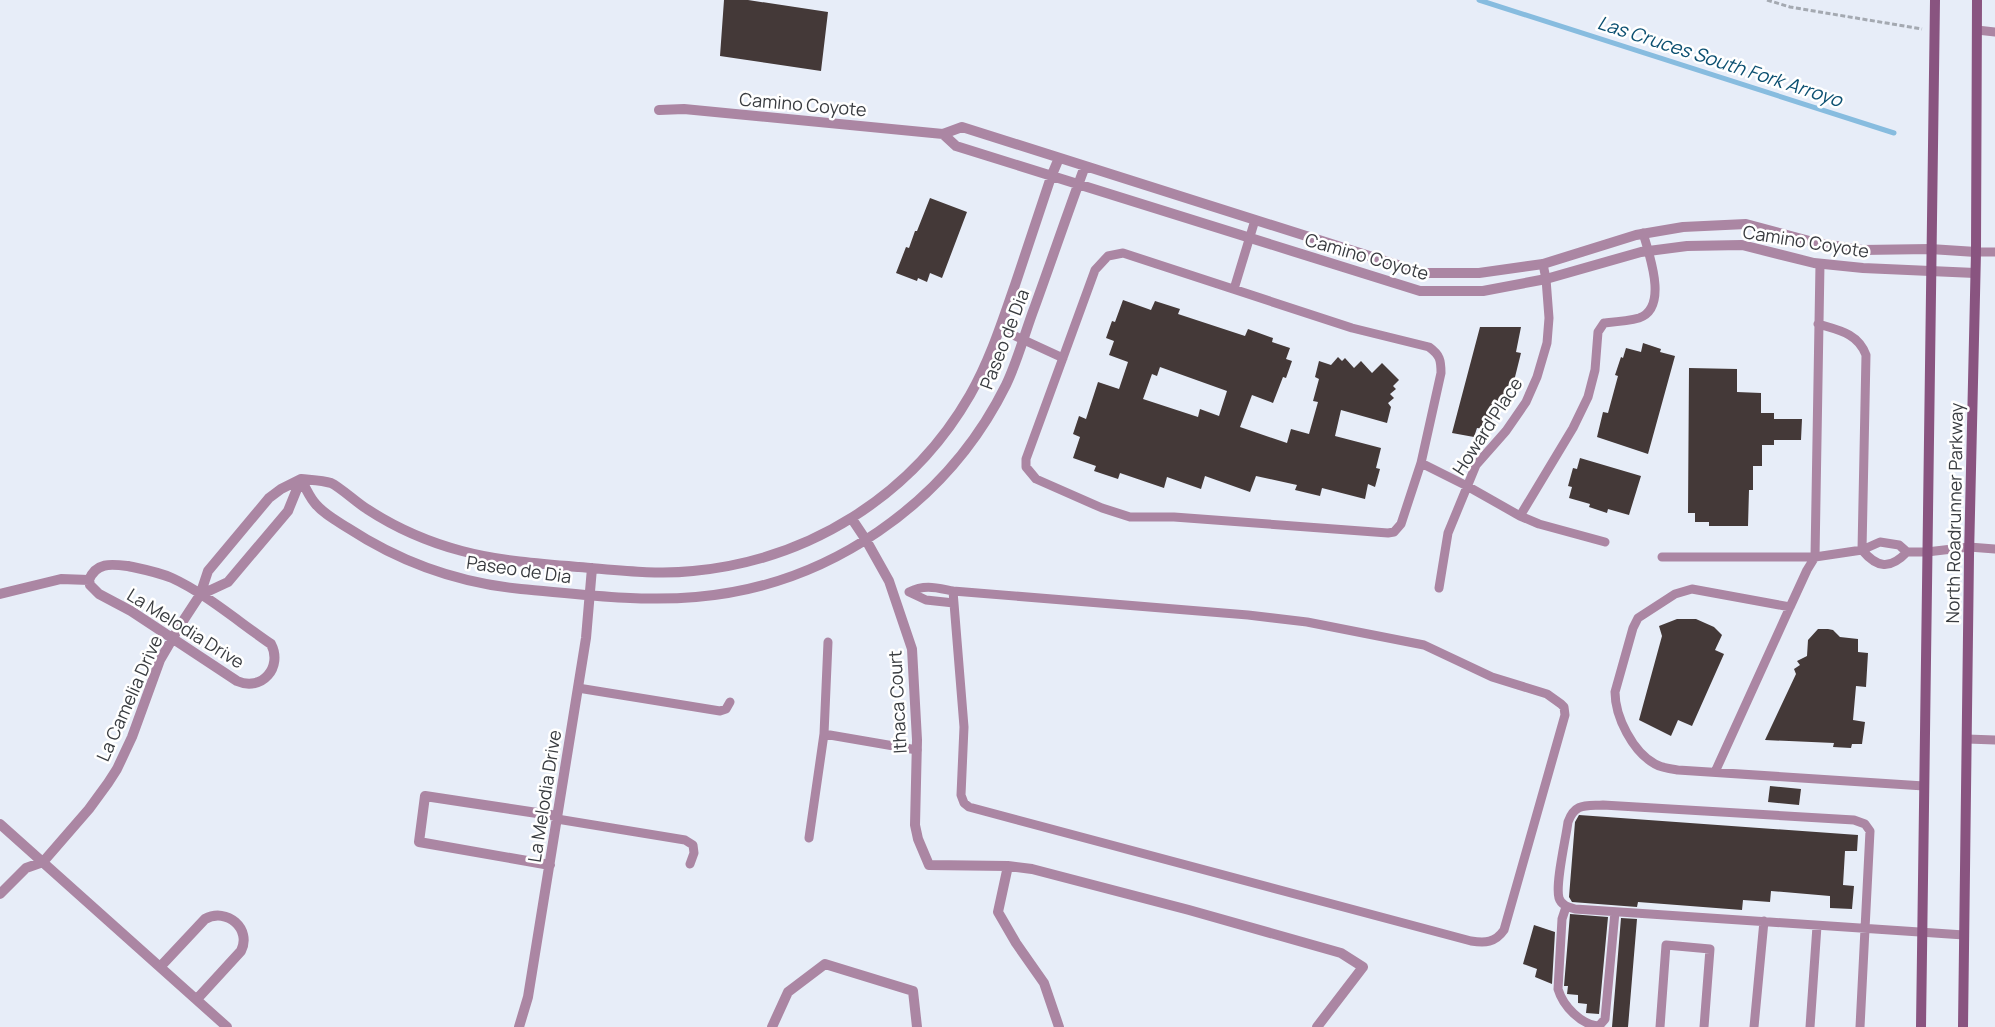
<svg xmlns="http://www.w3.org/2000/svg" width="1995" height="1027" viewBox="0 0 1995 1027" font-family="Manrope,sans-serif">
	<rect width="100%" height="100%" fill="#e7edf8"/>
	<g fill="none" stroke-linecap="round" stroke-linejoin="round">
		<!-- stream -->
		<path stroke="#87bcdf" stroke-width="5" d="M1479,0L1894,133"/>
	</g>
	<!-- building -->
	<path fill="#443938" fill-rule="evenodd" d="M724,0H748L828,12L821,71L720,56Z
		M930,198L967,212L942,278L930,273L927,282L918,278L917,281L896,273L906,247L909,248L915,231H917Z
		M1123,300L1151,310L1155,301L1180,309L1178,314L1245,336L1248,329L1273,338L1272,342L1290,348L1286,359L1292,361L1286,378L1283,377L1273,403L1252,395L1240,427L1287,443L1291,429L1309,434L1318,402L1313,401L1319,379L1315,377L1319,361L1331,365L1338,357L1342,361L1345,358L1354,368L1361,361L1372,373L1382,363L1399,380L1393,386L1396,389L1390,394L1394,398L1388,403L1391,407L1387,423L1341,410L1335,436L1381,448L1376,468L1380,469L1375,487L1368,484L1365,499L1322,488L1320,496L1295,490L1297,485L1256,476L1250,492L1205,476L1201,489L1167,477L1164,488L1120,473L1118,479L1094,471L1096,466L1073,458L1080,437L1073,434L1079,416L1086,419L1098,382L1119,389L1128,362L1109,355L1114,341L1106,338L1112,321L1115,322ZM1160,367L1227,391L1219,416L1200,409L1198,417L1143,399L1152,374L1157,376Z
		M1480,327H1521L1516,352L1521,353L1513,385L1509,384L1502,407L1496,406L1491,423L1487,422L1485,429L1477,428L1474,437L1452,433Z
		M1643,343L1661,349L1660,352L1675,356L1648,454L1597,437L1603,412L1608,413L1618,376L1615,375L1621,357L1623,358L1626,348L1641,352Z
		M1689,368L1737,369V392L1761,393V413H1774V419H1802L1801,440H1774V445H1762V466H1753V490H1749L1748,526H1709V522H1695V513H1688Z
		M1580,458L1641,476L1629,515L1608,509L1607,513L1589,507L1590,504L1569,498L1572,487L1568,486L1573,468L1577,469Z
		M1677,619H1696L1714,627L1722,635L1715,650L1724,654L1692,726L1678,720L1671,736L1639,720L1662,636L1659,626Z
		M1818,629H1828L1833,630L1840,637L1858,639V652L1868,653L1866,687L1856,686L1853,720L1865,722L1862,744H1852L1851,748L1833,747L1834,743L1765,740L1796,674L1794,669L1800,665L1797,661L1807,656L1808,640Z
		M1770,786L1801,789L1799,805L1768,802Z
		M1579,815L1858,835L1857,851H1845L1843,885L1854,886L1852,909L1830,908V896L1771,891L1770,902L1743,900L1742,910L1638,902L1637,907L1572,902L1569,897L1575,822Z
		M1570,914L1608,917L1599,1014L1586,1013L1587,1004L1578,1003V995L1567,994L1568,986H1564Z
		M1621,918L1637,919L1628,1027H1612Z
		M1534,925L1555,932L1552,984L1535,977L1537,969L1523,964Z"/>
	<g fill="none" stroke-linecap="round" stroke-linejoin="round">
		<!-- path -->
		<path stroke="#a4a9b1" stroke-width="3" stroke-dasharray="5 2.5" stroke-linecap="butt" d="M1767,0L1790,7L1922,29"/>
		<!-- service -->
		<path stroke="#ab86a3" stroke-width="9" d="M1977,30L1995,32
			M1976,252H1995
			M1820,264L1815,557L1807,570L1790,607L1692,589L1675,594L1638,618L1633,628L1615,692C1615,717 1633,752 1655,764C1662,768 1671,769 1678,770L1924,786
			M1234,289L1255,220
			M1818,324C1838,330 1858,333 1866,355L1862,550C1877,568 1890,570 1907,552
			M1000,329L1063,358
			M1421,463L1441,373C1441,360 1440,355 1429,347L1352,328L1123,253L1108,256L1095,270L1026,459V467L1036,479L1102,508L1130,517H1174L1388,533L1394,532L1401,524L1421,463L1467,486L1520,516L1573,428L1588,397L1595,370L1598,332L1604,323C1615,322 1628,321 1639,318C1669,308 1649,254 1643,233
			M1520,516L1539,524L1605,542
			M1662,557H1815L1862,550L1880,542L1899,545L1907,552H1927L1969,547L1995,549
			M1439,588L1448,533L1476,465L1506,431L1526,402L1537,377L1547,343L1549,318L1546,279L1543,264
			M953,591L964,727L961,795L964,803L969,807L1471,941C1485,943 1495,943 1504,930L1565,715L1564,707L1561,704L1547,694L1492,677L1424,645L1307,622L1248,615L953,591C937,588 925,584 909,592L926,600L954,603
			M578,688L720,711L726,709L730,702
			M824,734L828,642
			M1967,739L1995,740
			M1715,772L1790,607
			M557,819L685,840L693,845L694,853L690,864
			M809,838L824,734L917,750
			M1566,907L1562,919L1558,989C1563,1006 1581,1025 1599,1026L1605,1019L1615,912
			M1660,1027L1666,945L1710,949L1704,1027
			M1754,1027L1764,921
			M1810,1027L1817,926
			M1860,1027L1870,831L1865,824L1854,820L1603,805C1585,806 1575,803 1568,822C1566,838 1555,884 1559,898C1561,905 1568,907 1575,909C1705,917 1834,927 1964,935"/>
		<!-- minor -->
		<path stroke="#ab86a3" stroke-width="10" d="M659,110L684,109L943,134L962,127L1423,273H1479L1543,264L1636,235L1683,227L1746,224L1817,243L1862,250L1930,249L1976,252
			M943,134L956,146L1420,291H1483L1546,279L1641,252L1687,246L1742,245L1814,263L1863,268L1975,273
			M301,479C305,487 309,496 314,502C322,513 337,521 348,528C400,562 459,583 521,589C579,594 638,602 696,597C828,586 947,504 1006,385C1018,360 1025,332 1035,306C1052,259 1068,212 1085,166
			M301,479C310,480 322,480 331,483C340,487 357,503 367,509C396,528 428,542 462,551C500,561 540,564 579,567C617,570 656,575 693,571C809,560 912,496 970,395C990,360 1002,322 1015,285C1027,249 1039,213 1051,177L1059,158
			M852,519L866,540L889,581L912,649L917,740L915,825L918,839L929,865L1008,866L1032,869L1189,910L1341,953L1363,967L1317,1027
			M0,594L61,579L89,580C96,562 111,564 128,566C142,569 158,572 172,578C205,593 240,623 271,644C283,667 262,692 237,681L131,611L99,594L90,585L89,580
			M200,595L228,582L288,511L301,479
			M0,824L227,1027
			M550,865L419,842L425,796L557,816
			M1008,866L998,912L1016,943L1044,983L1059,1027
			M0,894L26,868L43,862L89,809L108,783L117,769L132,737L160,660L181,624L200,595L208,571L269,498L281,489L301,479
			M160,967L205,919C227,907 252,929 241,951L197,999
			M519,1027L528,997L586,638L592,568
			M772,1027L788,992L825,964L913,991L917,1027"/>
		<!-- secondary -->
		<path stroke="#895480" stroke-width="10" d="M1921,1027L1935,0
			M1963,1027L1969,556L1976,252L1977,0"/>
	</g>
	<g text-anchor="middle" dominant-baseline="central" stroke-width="5" stroke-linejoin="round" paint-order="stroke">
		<!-- street labels -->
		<g font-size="18" fill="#393c40" stroke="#fff">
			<text transform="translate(803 104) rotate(5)">Camino Coyote</text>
			<text transform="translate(1806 241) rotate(9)">Camino Coyote</text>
			<text transform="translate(1367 256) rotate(16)">Camino Coyote</text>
			<text transform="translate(1004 339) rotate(-69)">Paseo de Dia</text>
			<text transform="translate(1487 426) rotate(-57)">Howard Place</text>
			<text transform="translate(1954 513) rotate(-89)">North Roadrunner Parkway</text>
			<text transform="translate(519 569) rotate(8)">Paseo de Dia</text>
			<text transform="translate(186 628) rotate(32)">La Melodia Drive</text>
			<text transform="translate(129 698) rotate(-66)">La Camelia Drive</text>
			<text transform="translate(897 702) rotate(-93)">Ithaca Court</text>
			<text transform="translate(544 796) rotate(-81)">La Melodia Drive</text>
		</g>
		<!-- water labels -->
		<g font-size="19" font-style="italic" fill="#0c5071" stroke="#fff">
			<text transform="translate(1720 61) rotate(18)">Las Cruces South Fork Arroyo</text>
		</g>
	</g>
</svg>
